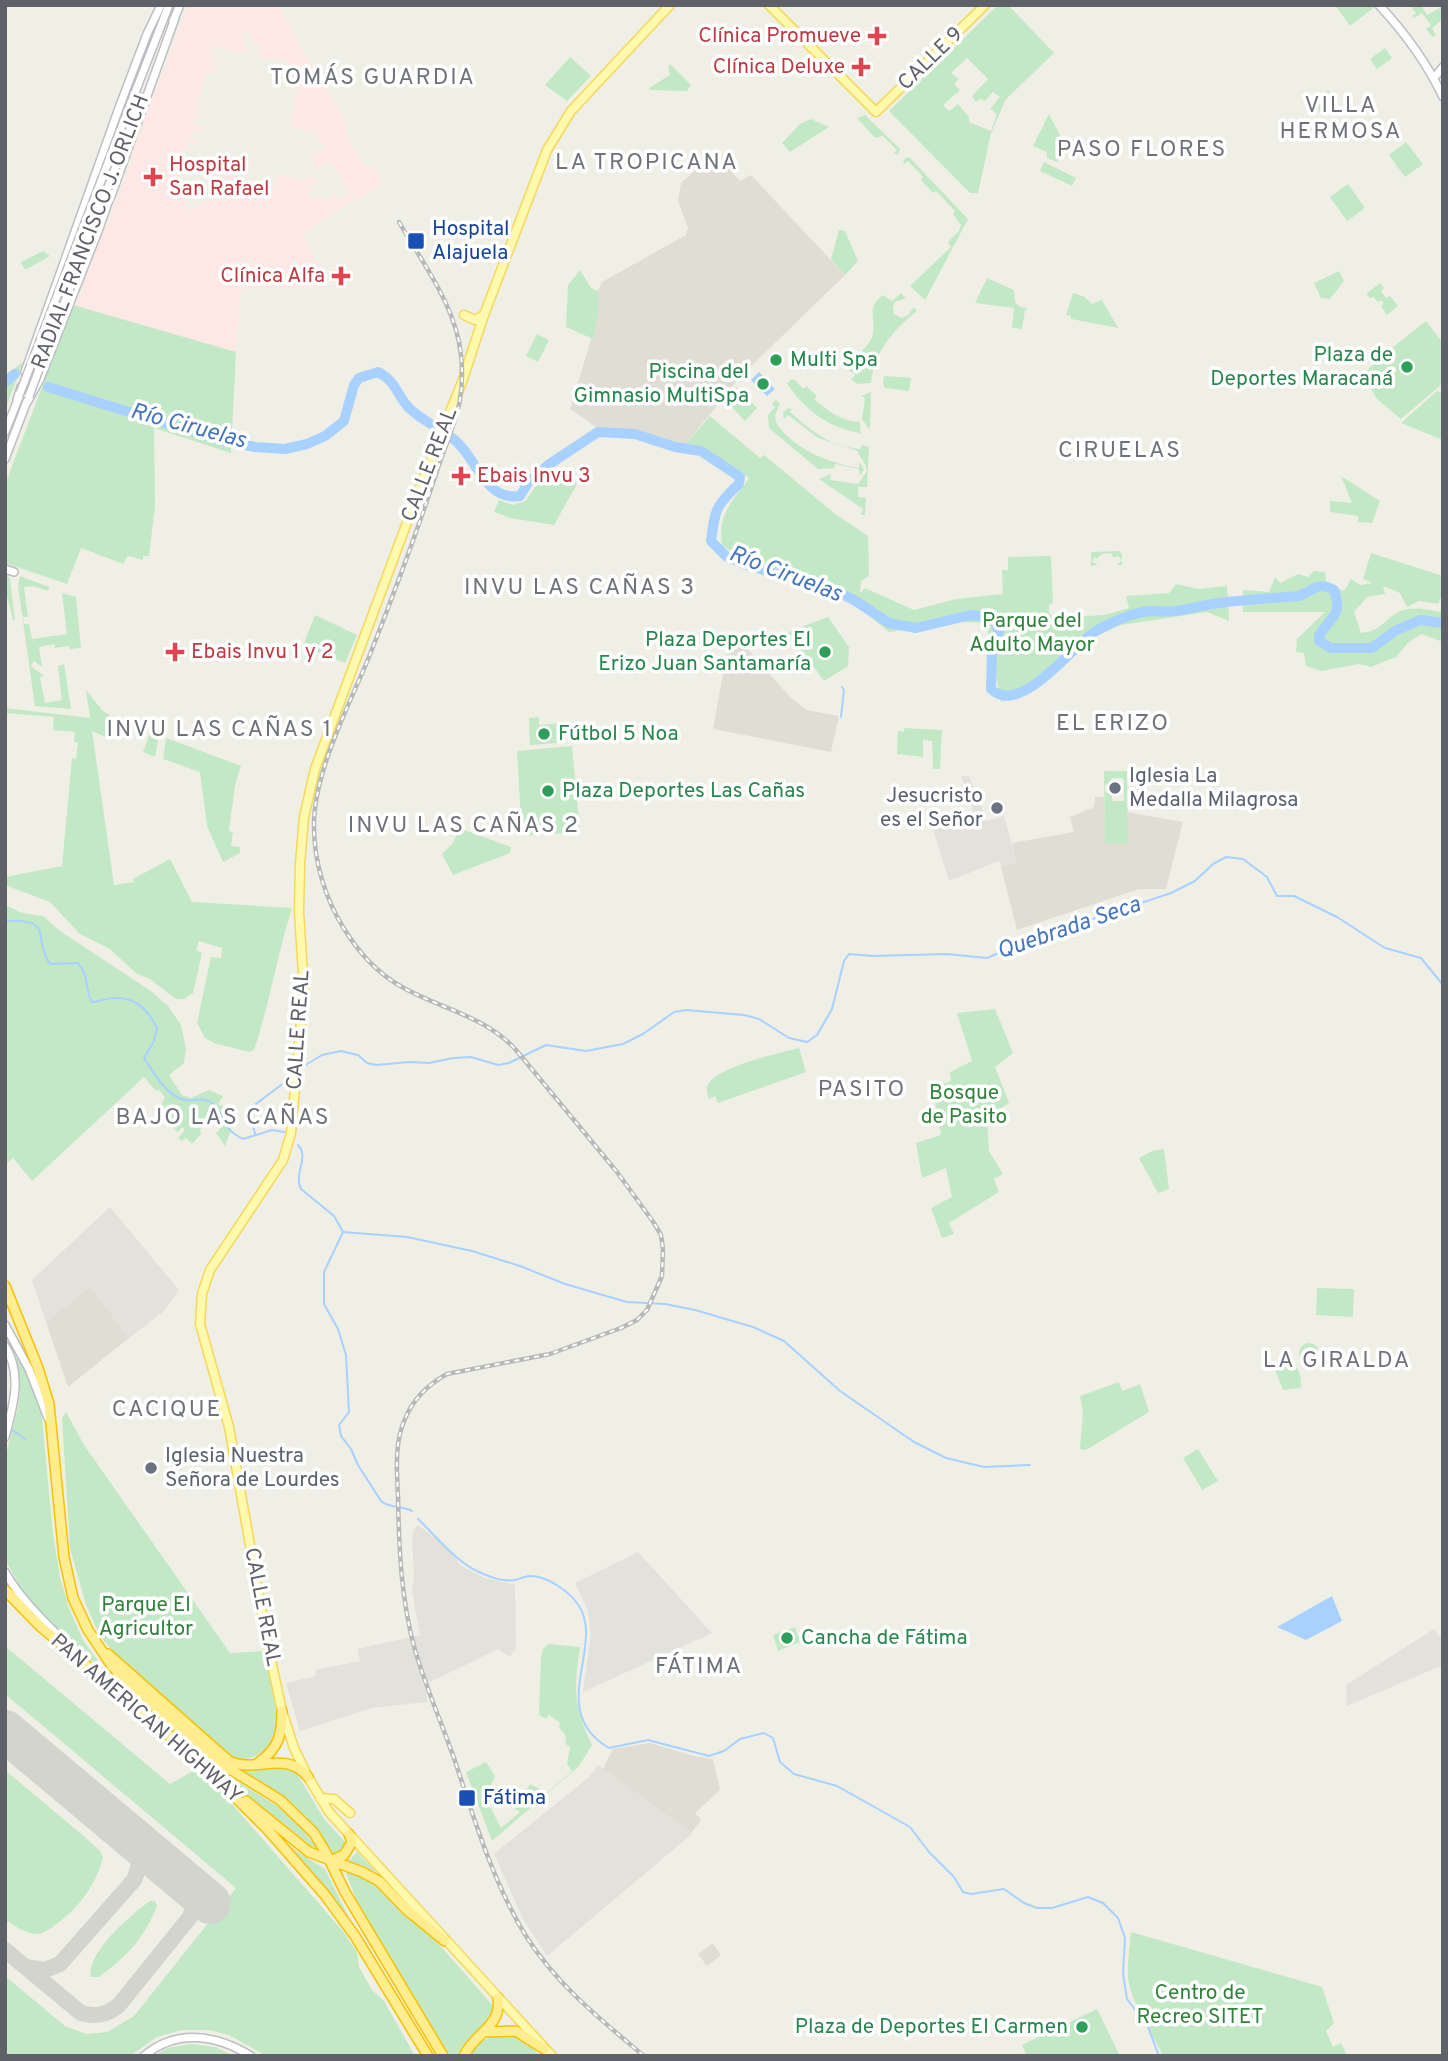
<svg xmlns="http://www.w3.org/2000/svg" width="1448" height="2061" viewBox="0 0 1448 2061" font-family="Overpass,sans-serif">
	<rect width="100%" height="100%" fill="#f0efe6"/>
	<!-- industrial -->
	<path fill="#e2e1db" d="M961,776H969L987,821L1004,816L1017,863L1001,867L999,861L949,881L928,813L974,814Z
		M110,1207L179,1290L164,1311L129,1338L90,1286L46,1322L32,1280Z
		M418,1525L450,1550L460,1565L485,1578L515,1585L516,1648L510,1657L498,1649L426,1684L427,1702L372,1708L300,1731L286,1683L316,1676L315,1670L360,1661L357,1649L420,1635L412,1591L414,1576L412,1541L414,1529Z
		M638,1552L712,1633L583,1692L591,1634L588,1611L575,1583Z
		M1434,1629L1443,1641V1665L1347,1706L1346,1685Z
		M598,1765L692,1834L547,1956L523,1919L494,1854L589,1777Z"/>
	<!-- education -->
	<path fill="#e0ded4" d="M714,153L740,181L751,175L845,275L740,377L685,445L643,432L596,427L570,409L598,316V291L602,282L686,235L688,228L678,201L681,183Z
		M731,630L791,698L807,710L839,716L831,752L713,729Z
		M1095,797H1104L1106,844L1128,843L1127,812L1183,822L1166,889H1139L1017,930L1001,867L1017,863L1012,843L1074,832L1070,817L1094,807Z
		M90,1286L129,1338L68,1387L46,1322Z
		M650,1743L694,1756L713,1759L720,1790L695,1813L701,1820L691,1833L603,1769L613,1749Z
		M713,1943L721,1955L707,1966L698,1954Z"/>
	<!-- medical -->
	<path fill="#fce8e4" fill-rule="evenodd" d="M188,5H279L315,72L318,73L345,119L347,135L362,162L376,170L383,184L330,215L303,234L319,266L324,287L241,289L236,352L73,305L84,292L81,287L101,235L110,218L132,159L131,153ZM248,32L252,44L258,43L260,58L283,60L296,70L299,83L289,126L318,134L317,140L326,146V150L314,153L312,160L316,169L327,163L333,164L348,190L347,195L339,200L334,191L331,201L309,196L311,185H316L318,179L307,176L305,181L278,173L274,186L214,170L210,184L212,187L221,184L225,194L188,210L184,200L203,191L205,182L186,191L179,174L188,142L200,144L201,139L192,137L194,130L202,133L204,127L193,124L206,73L213,74L216,61L210,59L213,46L244,54L247,49L243,34Z"/>
	<!-- green -->
	<path fill="#c3e8c6" fill-rule="evenodd" d="M998,5H1008L1054,53L1006,99L991,133L978,193H970L889,111ZM967,58L988,79L972,96L976,102L980,99L985,101L993,92L1000,97L990,109L997,114L991,131L969,122V117L958,104L949,111L943,105L960,90L954,84L959,79L951,73Z
		M1335,5H1376V6L1350,26Z
		M1416,5H1421L1427,15L1443,6V19L1432,28L1436,35L1432,37L1426,29L1431,25L1422,13L1414,18L1412,16L1416,13L1412,8Z
		M1385,48L1392,58L1377,69L1370,59Z
		M570,57L591,76L567,101L545,85Z
		M670,64L691,85L687,91L650,90L649,88L670,75L668,66Z
		M1328,90L1336,101L1320,112L1313,102Z
		M1049,114L1065,145L1057,162L1047,158V152L1033,146Z
		M865,115L900,149L898,155L894,153L897,150L883,136L875,138L857,118Z
		M811,119L829,127L790,152L782,143L800,124Z
		M1406,142L1423,164L1405,177L1389,155Z
		M906,157L910,158L968,219L925,300L910,286L951,247L948,242L959,231L961,225L953,214L955,211L936,191L933,193L921,180L923,177L908,161L905,164L903,162Z
		M1044,162L1076,178L1072,186L1040,171Z
		M1348,184L1365,208L1347,221L1330,197Z
		M839,230L845,231L858,261L845,275L831,259Z
		M43,251L50,256L25,270L21,262Z
		M580,270L591,288L598,291V316L593,339L566,327L568,285Z
		M1339,271L1344,281L1330,299L1321,298L1314,283Z
		M987,278L1014,290L1015,302L1020,307L1028,308L1025,310L1022,329L1012,328L1014,308L975,303Z
		M1380,283L1384,288L1381,291L1386,298L1390,296L1398,306L1387,315L1381,306L1384,303L1381,300L1378,302L1373,297L1370,298L1366,294Z
		M901,293L906,298L895,302L893,307L894,314L902,318L908,315L914,307L917,311C892,331 875,351 871,383L858,384L851,380L855,375L845,367C853,358 868,348 872,337C878,319 864,310 883,295L892,301Z
		M1073,293L1085,297L1092,304L1102,300L1118,328L1071,319V316L1066,315Z
		M73,305L236,352L231,453L154,428L155,506L149,556H143V560L128,556L123,564L81,548L67,584L5,563V485Z
		M1426,321L1443,343V383L1401,419L1377,399L1363,375L1378,359Z
		M537,334L549,340L538,362L526,356Z
		M23,362L5,410V375Z
		M884,376L911,378L909,391L885,388L883,384Z
		M791,380H795L804,389L806,386L817,396L814,399C827,410 842,422 860,422L861,436L860,433C829,428 804,410 787,383Z
		M736,387L757,408L745,421L724,399Z
		M1437,391L1443,393V440L1401,423Z
		M871,392L870,427L869,429L862,419L865,398L861,396Z
		M776,400L780,404L775,415L776,422C792,449 829,463 859,468V462L864,469L860,476L859,469L835,464L834,468L818,469L769,428L768,415L775,407L772,404Z
		M788,408L792,409L790,412C812,431 830,447 861,449V445L869,447L867,487H858V497L866,498L865,515H861L863,509L819,479L831,474L830,480L858,484L867,471C866,462 859,458 858,451L818,438L788,415L784,419L783,412Z
		M710,416L760,458L764,455L834,513L868,536L869,576L861,581L860,593L865,588L914,610L956,599L1003,594L1002,570H1008V557L1051,556L1053,603L1049,605V613L1055,618L1104,615L1129,608L1126,596L1169,593L1176,584L1198,589L1227,586L1229,621L1207,612L1121,625L1095,637L1030,692L1001,702L986,623L960,622L889,632L853,603L857,597L734,553L722,545C717,514 733,501 749,478L702,447L685,445Z
		M562,468L577,484L554,525L510,518L494,512L499,500L513,505L526,501C534,488 545,470 562,468Z
		M1341,476L1380,501L1372,523L1358,522V516L1330,512V501L1352,503Z
		M1119,551L1122,554V565H1117L1122,560L1118,556L1114,558L1111,553L1102,554L1096,559L1094,557L1092,562L1098,565L1091,566V552Z
		M1371,553L1443,576V593L1438,604L1419,601L1407,607L1400,593L1383,586L1385,594L1367,597L1354,612L1361,633C1380,631 1380,624 1395,614C1408,605 1426,609 1440,612L1443,602V642L1421,634L1408,643L1396,657L1371,667L1359,664L1321,671L1306,666L1304,653L1296,652L1297,639L1325,612H1243V590L1269,592L1275,577L1280,583L1298,574L1308,577L1314,571L1325,572L1326,582L1344,591L1351,579L1360,585L1372,583L1363,579Z
		M5,573L10,579L15,620H13L5,588Z
		M20,576L49,587L48,591L33,586L24,587L28,617H23L24,624H29L32,639L67,634L62,593L76,597L81,648L70,649L69,646L55,648L54,644L39,647L42,667L34,661L31,666L44,676L40,677L45,703L62,700L58,666L64,664L71,709L35,706L18,586Z
		M315,615L357,635L345,663L303,646Z
		M828,617L849,647L848,666L824,681L788,632Z
		M86,690L102,710L118,721L111,739L92,731L114,885L134,882L133,879L170,859L192,902L292,908C277,955 270,1003 254,1050L249,1052L214,1043L205,1038L197,1023L211,957L221,958L222,948L199,941L196,950L202,953L193,993L184,999H176L150,979L137,974L110,949L80,934L50,902L5,885V877L62,866L72,758L76,759L78,743L74,742L75,732L53,730L54,717L5,713V708L90,718Z
		M539,717V725L562,723L557,743L530,745L529,718Z
		M904,728L942,730L940,769H933L932,741L923,740V757L897,754L898,731L904,732Z
		M150,733L159,736L155,757L143,752Z
		M166,738L241,766L235,785L229,831L233,832L231,846L240,847V853L223,862L207,826L200,772L163,759Z
		M572,746L580,832L522,836L517,751Z
		M1104,771H1127L1128,844H1105ZM1112,778H1122L1124,781V801H1112V795L1105,792V785L1109,784Z
		M459,828L511,847L510,853L453,875L442,854L453,843Z
		M5,905L22,913L43,916L60,931L151,991L168,1006L181,1025L186,1049L184,1063L169,1075L182,1095L191,1098L209,1090L223,1096L218,1104L237,1113L225,1146L216,1133L220,1129L214,1121L200,1129L201,1134L192,1144L186,1138L182,1141L178,1138L185,1130L182,1127L178,1132L174,1128L180,1119L178,1117L172,1124L163,1115L166,1111L161,1105L165,1097L158,1089L156,1091L144,1077L32,1181L13,1158L5,1165Z
		M995,1009L1013,1053L995,1067L1009,1103L987,1118L989,1151L1003,1174L994,1179L999,1192L949,1223L954,1234L942,1238L931,1208L952,1197L946,1168L922,1178L916,1143L941,1135L932,1088L951,1081L950,1072L972,1061L957,1013Z
		M799,1048L806,1072L718,1103L715,1096L709,1099C707,1093 705,1088 709,1083C720,1066 779,1053 799,1048Z
		M1164,1149L1169,1189L1158,1193L1139,1158L1152,1151Z
		M1317,1288L1354,1289L1353,1317L1316,1315Z
		M5,1329L26,1370L41,1408L53,1534L60,1577L69,1608L83,1640L112,1680L37,1608L24,1594L5,1559V1459L18,1407L20,1392L17,1363L5,1340Z
		M1299 1353a10 10 0 1 1 20 0a10 10 0 1 1-20 0Z
		M1283,1361C1300,1365 1301,1373 1301,1388L1283,1390L1272,1362Z
		M1119,1382L1122,1391L1140,1384L1149,1412L1086,1450L1080,1449L1083,1412L1080,1396Z
		M66,1412L84,1445L230,1653L264,1651C270,1679 291,1737 259,1754C248,1761 238,1760 228,1753L120,1660L100,1636L86,1605L70,1548L62,1418Z
		M1198,1449L1218,1481L1202,1490L1183,1458Z
		M795,1627L800,1642L778,1651L773,1635Z
		M549,1644L580,1647C574,1691 573,1704 592,1745L579,1766L492,1841L466,1772L486,1762L495,1776L485,1797L501,1828L520,1812L515,1809L530,1784L547,1793L572,1771L567,1764L570,1747L566,1744L565,1734L559,1728L560,1723L549,1715L546,1719L539,1715L541,1657L543,1649Z
		M5,1646L170,1784L197,1769L225,1796L342,1930L357,1952L359,1967L372,1990L384,2001L415,2056H266L229,2035L209,2030H182L157,2037L130,2056H5V1976L65,2026L86,2034L107,2032L134,2016L236,1888L5,1694Z
		M210,1765L284,1810L297,1822L322,1854Z
		M264,1768L292,1769L296,1772L324,1819L347,1844L340,1852L334,1854C305,1813 283,1794 239,1769Z
		M5,1770L86,1838L100,1851L103,1857C96,1887 76,1911 51,1928C47,1930 41,1935 36,1934C26,1934 14,1925 5,1920Z
		M281,1841L325,1869L349,1918Z
		M357,1852L376,1872L347,1862Z
		M350,1872L375,1885L402,1914L438,1943L493,2006C494,2027 464,2033 458,2056H449L356,1899L346,1873Z
		M150,1901H155L157,1906C143,1940 128,1955 99,1977H91C86,1952 132,1914 150,1901Z
		M1131,1932L1322,1987L1334,2023L1326,2031L1333,2047L1341,2043L1347,2056H1163C1153,2034 1129,1999 1128,1976C1127,1962 1130,1946 1131,1932Z
		M1097,2009L1120,2056H1027L1022,2045Z
		M496,2034C520,2035 523,2039 540,2056H470L479,2043Z
		M192,2044L215,2047L234,2056H154L167,2048Z"/>
	<!-- water -->
	<path fill="#a8d1ff" d="M759,372L775,389L767,396L751,380Z
		M1332,1596L1342,1621L1306,1640L1277,1627Z"/>
	<g fill="none" stroke-linecap="round" stroke-linejoin="round">
		<!-- stream -->
		<path stroke="#a8d1ff" stroke-width="2" d="M841,717L844,690L842,687
			M5,921C56,918 32,939 50,964L78,963C90,977 84,989 92,1002C101,1002 106,998 114,998C136,997 148,1010 157,1028L154,1041L144,1058C153,1072 167,1097 185,1100C194,1101 204,1097 212,1103C227,1114 217,1126 243,1139L272,1130L284,1132
			M304,1066L322,1055L341,1051L358,1055L367,1063L376,1065L409,1062L429,1063L453,1058L471,1057L498,1065L509,1063L546,1045L586,1051L623,1044L643,1034L674,1012L686,1010L744,1015L759,1019L789,1038L807,1042L817,1035L832,1009L844,961L849,954L873,956L947,954L987,958L1019,944L1049,936L1078,924L1171,893L1195,881L1213,864L1226,857L1243,859L1267,877L1277,896H1294L1337,917L1385,948L1421,958L1443,985
			M255,1134L250,1112L252,1107L289,1079
			M298,1145C310,1157 293,1174 301,1189L334,1216L343,1232L324,1272V1304L338,1329L346,1355L349,1412L339,1425L341,1436L351,1449L358,1465L381,1501C390,1509 402,1505 412,1511
			M343,1232L407,1237L472,1251L520,1266L565,1284L627,1302L665,1304L695,1310L753,1327L784,1341L840,1391L914,1442L946,1458L984,1467L1030,1465
			M9,1428L25,1439
			M418,1519C436,1536 456,1562 479,1572C490,1577 502,1582 515,1580C520,1579 525,1576 530,1576C548,1576 570,1592 579,1606C605,1647 546,1711 609,1748L648,1740L709,1756L724,1751L740,1739L764,1733L773,1738L780,1762L794,1774L837,1786L910,1827L929,1852L954,1877L963,1892L971,1894L1004,1889L1024,1903L1037,1908H1052L1088,1897L1103,1903L1118,1918L1125,1938L1123,1973L1127,1999L1148,2027L1159,2056"/>
		<!-- river -->
		<path stroke="#a8d1ff" stroke-width="10" d="M5,382L15,374
			M48,387L220,440L255,447L285,449L307,444L325,436L344,421L354,385L359,378L378,372C397,382 396,394 409,408C423,422 444,429 458,443C478,462 486,501 520,496L528,483L548,465L598,432L635,434L675,447L701,451L740,477L739,484C715,506 715,510 711,541L727,557L744,564L835,591L854,600L889,623L916,628L971,615L988,617L995,621L999,632L992,651L991,689C1020,717 1071,648 1094,632C1109,623 1132,613 1149,611C1158,611 1167,612 1176,611C1190,609 1204,605 1219,603C1245,600 1272,598 1299,596C1314,590 1318,581 1334,590C1343,618 1330,616 1319,636V641L1331,648H1372L1395,631L1420,620L1443,623"/>
		<!-- taxiway -->
		<path stroke="#d4d4cf" stroke-width="16" d="M5,1950L81,2013C96,2017 107,2015 119,2005L190,1917L193,1907L187,1885
			M26,1967L45,1970L60,1964L134,1880C142,1862 140,1851 128,1835"/>
		<!-- runway -->
		<path stroke="#d4d4cf" stroke-width="42" d="M5,1731L210,1903"/>
		<!-- secondary casing -->
		<g stroke="#bcbec4" stroke-width="10">
			<path id="secondary" d="M1379,5C1405,33 1427,63 1443,97
				M173,21L180,5
				M1434,78L1443,67
				M124,121L169,5
				M132,124L143,97
				M101,198L107,199L111,196L175,18
				M100,225L110,197
				M25,372L119,108L147,34L161,5
				M17,400L21,387
				M26,404L40,379L100,226L99,219L84,211
				M5,432L19,397
				M5,459L27,401
				M5,569L14,572
				M5,1325L29,1369L48,1418
				M5,1346C23,1374 13,1407 5,1437
				M5,1572C22,1602 47,1624 71,1648
				M144,2056C177,2028 217,2035 251,2056"/>
		</g>
		<!-- primary casing -->
		<g stroke="#f5d85b" stroke-width="11">
			<path id="primary" d="M769,5L876,112L985,5
				M464,315L475,320L484,315
				M320,1798L334,1799L350,1813
				M552,2056L329,1812L308,1777L294,1748L282,1711L268,1646L229,1427L200,1324L202,1294L210,1270L283,1160L291,1133L304,989L299,912L300,864L304,817L315,769L421,485L462,382L484,315L547,150L571,111L670,5"/>
		</g>
		<!-- highway casing -->
		<g stroke="#f7c100" stroke-width="12">
			<path id="highway" d="M5,1286L38,1368L49,1404L64,1557L73,1598L88,1630L112,1666L141,1695L215,1760L280,1800L314,1833L326,1853L345,1892L443,2056
				M5,1590L41,1627L198,1760L268,1830L325,1895L355,1936L428,2056
				M108,1654L229,1761C256,1774 286,1749 308,1777
				M258,1763C279,1748 282,1735 282,1711
				M246,1801L309,1852L362,1872L379,1881L407,1910L445,1941
				M330,1861L344,1855L352,1842L349,1834
				M484,2032L516,2031L544,2049
				M464,2056C474,2033 502,2027 498,1998"/>
		</g>
		<!-- secondary -->
		<use href="#secondary" stroke="#fff" stroke-width="7"/>
		<!-- primary -->
		<use href="#primary" stroke="#fff9ad" stroke-width="8"/>
		<!-- highway -->
		<use href="#highway" stroke="#ffed8f" stroke-width="9"/>
		<!-- rail casing -->
		<g stroke="#b7b8b8" stroke-width="4.5">
			<path id="rail" d="M399,222C423,264 456,306 461,355C466,403 453,424 438,468C418,529 395,591 371,652C351,702 313,772 314,827C314,861 325,898 343,927C358,952 377,973 402,987C441,1009 485,1016 516,1050L617,1172L654,1223L661,1235L663,1249L662,1276L647,1310L637,1320L621,1328L550,1354L447,1374C429,1384 413,1399 405,1419C394,1443 397,1472 398,1497C399,1549 401,1600 415,1650C426,1688 443,1726 456,1764C475,1822 494,1884 526,1936C556,1984 601,2020 644,2056"/>
		</g>
		<!-- rail -->
		<use href="#rail" stroke="#fff" stroke-width="2" stroke-dasharray="5" stroke-linecap="butt"/>
		<!-- secondary-bridge casing -->
		<g stroke="#bcbec4" stroke-width="10" stroke-linecap="butt">
			<path id="secondary-bridge" d="M20,393L124,121
				M29,396L132,124"/>
		</g>
		<!-- secondary-bridge -->
		<use href="#secondary-bridge" stroke="#fff" stroke-width="7"/>
	</g>
	<!-- markers -->
	<g fill="#e0444e" stroke="#fff" stroke-width="2.5">
		<path d="M873.5 25.5h7v7h7v7h-7v7h-7v-7h-7v-7h7z"/>
		<path d="M857.5 56.5h7v7h7v7h-7v7h-7v-7h-7v-7h7z"/>
		<path d="M149.5 166.5h7v7h7v7h-7v7h-7v-7h-7v-7h7z"/>
		<path d="M337.5 265.5h7v7h7v7h-7v7h-7v-7h-7v-7h7z"/>
		<path d="M457.5 465.5h7v7h7v7h-7v7h-7v-7h-7v-7h7z"/>
		<path d="M171.5 641.5h7v7h7v7h-7v7h-7v-7h-7v-7h7z"/>
	</g>
	<g fill="#1a4fb4" stroke="#fff" stroke-width="2.5">
		<rect x="407" y="232" width="18" height="18" rx="3.5"/>
		<rect x="458" y="1789" width="18" height="18" rx="3.5"/>
	</g>
	<g fill="#2e9e5b" stroke="#fff" stroke-width="2.5">
		<circle cx="776" cy="360" r="7"/>
		<circle cx="1407" cy="367" r="7"/>
		<circle cx="763" cy="384" r="7"/>
		<circle cx="825" cy="652" r="7"/>
		<circle cx="544" cy="734" r="7"/>
		<circle cx="548" cy="791" r="7"/>
		<circle cx="787" cy="1638" r="7"/>
		<circle cx="1082" cy="2027" r="7"/>
	</g>
	<g fill="#6b7280" stroke="#fff" stroke-width="2.5">
		<circle cx="1115" cy="788" r="7"/>
		<circle cx="997" cy="808" r="7"/>
		<circle cx="151" cy="1468" r="7"/>
	</g>
	<g text-anchor="middle" dominant-baseline="central" stroke-width="7" stroke-linejoin="round" paint-order="stroke">
		<!-- health labels -->
		<g font-size="21" fill="#be3a42" stroke="#fff" text-anchor="end">
			<text x="861" y="36">Clínica Promueve</text>
			<text x="845" y="67">Clínica Deluxe</text>
			<text x="169" y="165" text-anchor="start">Hospital<tspan x="169" dy="24">San Rafael</tspan></text>
			<text x="325" y="276">Clínica Alfa</text>
			<text x="477" y="476" text-anchor="start">Ebais Invu 3</text>
			<text x="191" y="652" text-anchor="start">Ebais Invu 1 y 2</text>
		</g>
		<!-- street labels -->
		<g font-size="21" fill="#5e6167" stroke="#fff">
			<text transform="translate(931 59) rotate(-44)">CALLE 9</text>
			<text transform="translate(91 232) rotate(-69)">RADIAL FRANCISCO J. ORLICH</text>
			<text transform="translate(430 465) rotate(-69)">CALLE REAL</text>
			<text transform="translate(299 1030) rotate(-86)">CALLE REAL</text>
			<text transform="translate(262 1607) rotate(79)">CALLE REAL</text>
			<text transform="translate(146 1719) rotate(41)">PAN AMERICAN HIGHWAY</text>
		</g>
		<!-- transit labels -->
		<g font-size="21" fill="#164399" stroke="#fff" text-anchor="start">
			<text x="432" y="229">Hospital<tspan x="432" dy="24">Alajuela</tspan></text>
			<text x="483" y="1798">Fátima</text>
		</g>
		<!-- leisure labels -->
		<g font-size="21" fill="#27864d" stroke="#fff" text-anchor="end">
			<text x="1393" y="355">Plaza de<tspan x="1393" dy="24">Deportes Maracaná</tspan></text>
			<text x="790" y="360" text-anchor="start">Multi Spa</text>
			<text x="749" y="372">Piscina del<tspan x="749" dy="24">Gimnasio MultiSpa</tspan></text>
			<text x="811" y="640">Plaza Deportes El<tspan x="811" dy="24">Erizo Juan Santamaría</tspan></text>
			<text x="558" y="734" text-anchor="start">Fútbol 5 Noa</text>
			<text x="562" y="791" text-anchor="start">Plaza Deportes Las Cañas</text>
			<text x="801" y="1638" text-anchor="start">Cancha de Fátima</text>
			<text x="1068" y="2027">Plaza de Deportes El Carmen</text>
		</g>
		<!-- park labels -->
		<g font-size="21" fill="#32823d" stroke="#fff">
			<text x="1032" y="621">Parque del<tspan x="1032" dy="24">Adulto Mayor</tspan></text>
			<text x="964" y="1093">Bosque<tspan x="964" dy="24">de Pasito</tspan></text>
			<text x="146" y="1605">Parque El<tspan x="146" dy="24">Agricultor</tspan></text>
			<text x="1200" y="1993">Centro de<tspan x="1200" dy="24">Recreo SITET</tspan></text>
		</g>
		<!-- worship labels -->
		<g font-size="21" fill="#5b616d" stroke="#fff" text-anchor="start">
			<text x="1129" y="776">Iglesia La<tspan x="1129" dy="24">Medalla Milagrosa</tspan></text>
			<text x="983" y="796" text-anchor="end">Jesucristo<tspan x="983" dy="24">es el Señor</tspan></text>
			<text x="165" y="1456">Iglesia Nuestra<tspan x="165" dy="24">Señora de Lourdes</tspan></text>
		</g>
		<!-- neighbourhood labels -->
		<g font-size="23" letter-spacing="2" fill="#6f7379" stroke="#fff">
			<text x="373" y="78">TOMÁS GUARDIA</text>
			<text x="1341" y="106">VILLA<tspan x="1341" dy="26">HERMOSA</tspan></text>
			<text x="1142" y="150">PASO FLORES</text>
			<text x="647" y="163">LA TROPICANA</text>
			<text x="1120" y="451">CIRUELAS</text>
			<text x="580" y="588">INVU LAS CAÑAS 3</text>
			<text x="1113" y="724">EL ERIZO</text>
			<text x="220" y="730">INVU LAS CAÑAS 1</text>
			<text x="464" y="826">INVU LAS CAÑAS 2</text>
			<text x="862" y="1090">PASITO</text>
			<text x="223" y="1118">BAJO LAS CAÑAS</text>
			<text x="1337" y="1361">LA GIRALDA</text>
			<text x="167" y="1410">CACIQUE</text>
			<text x="699" y="1667">FÁTIMA</text>
		</g>
		<!-- water labels -->
		<g font-size="23" font-style="italic" fill="#4374be" stroke="#fff">
			<text transform="translate(188 427) rotate(15)">Río Ciruelas</text>
			<text transform="translate(785 575) rotate(21)">Río Ciruelas</text>
			<text transform="translate(1069 929) rotate(-19)">Quebrada Seca</text>
		</g>
	</g>
	<!-- border -->
	<rect width="1448" height="2061" fill="none" stroke="#5e6167" stroke-width="14"/>
</svg>
